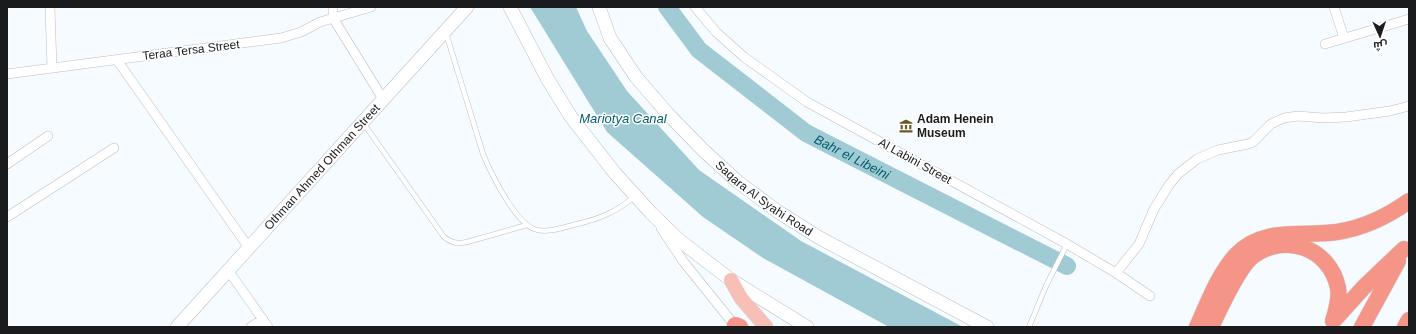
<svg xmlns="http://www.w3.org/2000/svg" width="1416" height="334" viewBox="0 0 1416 334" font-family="Helvetica,Cairo,sans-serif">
	<rect width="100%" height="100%" fill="#f5fbff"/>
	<!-- water -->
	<path fill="#a0cbd4" d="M530,7H576L587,31L627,91L699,170L801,241L963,327H889L763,258L703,217L607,132Z"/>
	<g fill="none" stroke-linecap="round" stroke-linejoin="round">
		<!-- river -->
		<path stroke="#a0cbd4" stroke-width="18" id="s1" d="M667,7L699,50L806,133L1067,266"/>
		<!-- lane casing -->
		<g stroke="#b9bfc3" stroke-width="5.5">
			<path id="lane" d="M446,33L483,154C491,173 514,221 534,229C547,234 564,227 577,224C599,219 616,212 634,197
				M364,124L444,237C452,243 457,244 467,242L527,225
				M1029,327L1046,286L1067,244"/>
		</g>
		<!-- street casing -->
		<g stroke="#b9bfc3" stroke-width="10">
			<path id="street" d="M50,7L52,68
				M333,7V18L383,99
				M695,7L716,32L744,57L807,102L1067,244L1116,273L1150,296
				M1334,7L1344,38
				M1325,44L1409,19
				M117,60L249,248
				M7,74L281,38L301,32L320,22L371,7
				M7,164L48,136
				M7,217L114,148
				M661,228L683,261L736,327
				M228,270L268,327
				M1116,273L1139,244L1154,209L1169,185L1178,174L1197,159L1218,150L1248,144L1253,142L1271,124L1284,118L1298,116L1323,118L1346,117L1390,111L1409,106
				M251,327L263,319"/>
		</g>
		<!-- secondary casing -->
		<g stroke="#b9bfc3" stroke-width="14">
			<g id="secondary">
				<path d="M510,7L547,78L571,117L614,172L651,213L679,240L731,280L807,327"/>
				<path id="s2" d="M599,7L610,38L636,77L668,114L702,149L738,182L777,211L818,237L987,327"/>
				<path id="s3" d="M177,327L467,7"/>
			</g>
		</g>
		<!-- primary casing -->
		<g stroke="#d6d6d6" stroke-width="15">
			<path id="primary" d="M731,280L741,298L766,327"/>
		</g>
		<!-- highway casing -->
		<g stroke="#d6d6d6" stroke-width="17">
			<path id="highway" d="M1335,319L1364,287L1404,249
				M735,325L740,327
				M1197,327C1208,303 1218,275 1236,255C1263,226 1303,237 1337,232C1363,228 1388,216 1409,201
				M1211,327C1220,309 1238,267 1253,256C1285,232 1330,248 1338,288C1340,299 1336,311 1333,321
				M1362,327L1398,261
				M1405,327L1409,320"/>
		</g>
		<!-- lane -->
		<use href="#lane" stroke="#fff" stroke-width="4.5"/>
		<!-- street -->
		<use href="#street" stroke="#fff" stroke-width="9"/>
		<!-- secondary -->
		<use href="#secondary" stroke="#fff" stroke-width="13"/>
		<!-- primary -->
		<use href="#primary" stroke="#f8bfb7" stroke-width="14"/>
		<!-- highway -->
		<use href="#highway" stroke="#f49587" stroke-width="16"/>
	</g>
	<!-- icons -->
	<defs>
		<g id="museum-bare" transform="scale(1.08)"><path d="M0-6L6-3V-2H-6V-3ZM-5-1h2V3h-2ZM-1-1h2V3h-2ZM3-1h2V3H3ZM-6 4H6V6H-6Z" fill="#6b5927" stroke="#fff" stroke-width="2.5" paint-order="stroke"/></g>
	</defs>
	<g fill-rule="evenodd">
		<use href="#museum-bare" x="906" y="126"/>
	</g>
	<g text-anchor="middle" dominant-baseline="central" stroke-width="3" stroke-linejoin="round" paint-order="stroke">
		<!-- street labels -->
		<g font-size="12" fill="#191b1d" stroke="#fff">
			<text transform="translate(191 50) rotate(-7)">Teraa Tersa Street</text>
			<text transform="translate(915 161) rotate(29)">Al Labini Street</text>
			<text stroke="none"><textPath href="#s3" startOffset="216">Othman Ahmed Othman Street</textPath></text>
			<text stroke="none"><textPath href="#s2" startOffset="257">Saqara Al Syahi Road</textPath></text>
		</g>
		<!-- poi labels -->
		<g font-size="12" font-weight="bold" fill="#191b1d" stroke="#fff" text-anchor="start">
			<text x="917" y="119">Adam Henein<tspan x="917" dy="14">Museum</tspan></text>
		</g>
		<!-- water labels -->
		<g font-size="13" font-style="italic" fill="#005d6a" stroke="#fff">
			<text x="623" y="118">Mariotya Canal</text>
			<text stroke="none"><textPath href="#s1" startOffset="241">Bahr el Libeini</textPath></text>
		</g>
	</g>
	<!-- border -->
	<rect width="1416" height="334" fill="none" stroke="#191b1d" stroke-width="16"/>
	<!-- north arrow -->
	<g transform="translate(1380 36) rotate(177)" stroke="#ffffff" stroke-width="3" paint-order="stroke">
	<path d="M0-3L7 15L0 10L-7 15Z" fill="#191b1d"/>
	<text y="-6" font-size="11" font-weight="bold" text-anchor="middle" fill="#191b1d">ش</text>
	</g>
</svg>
